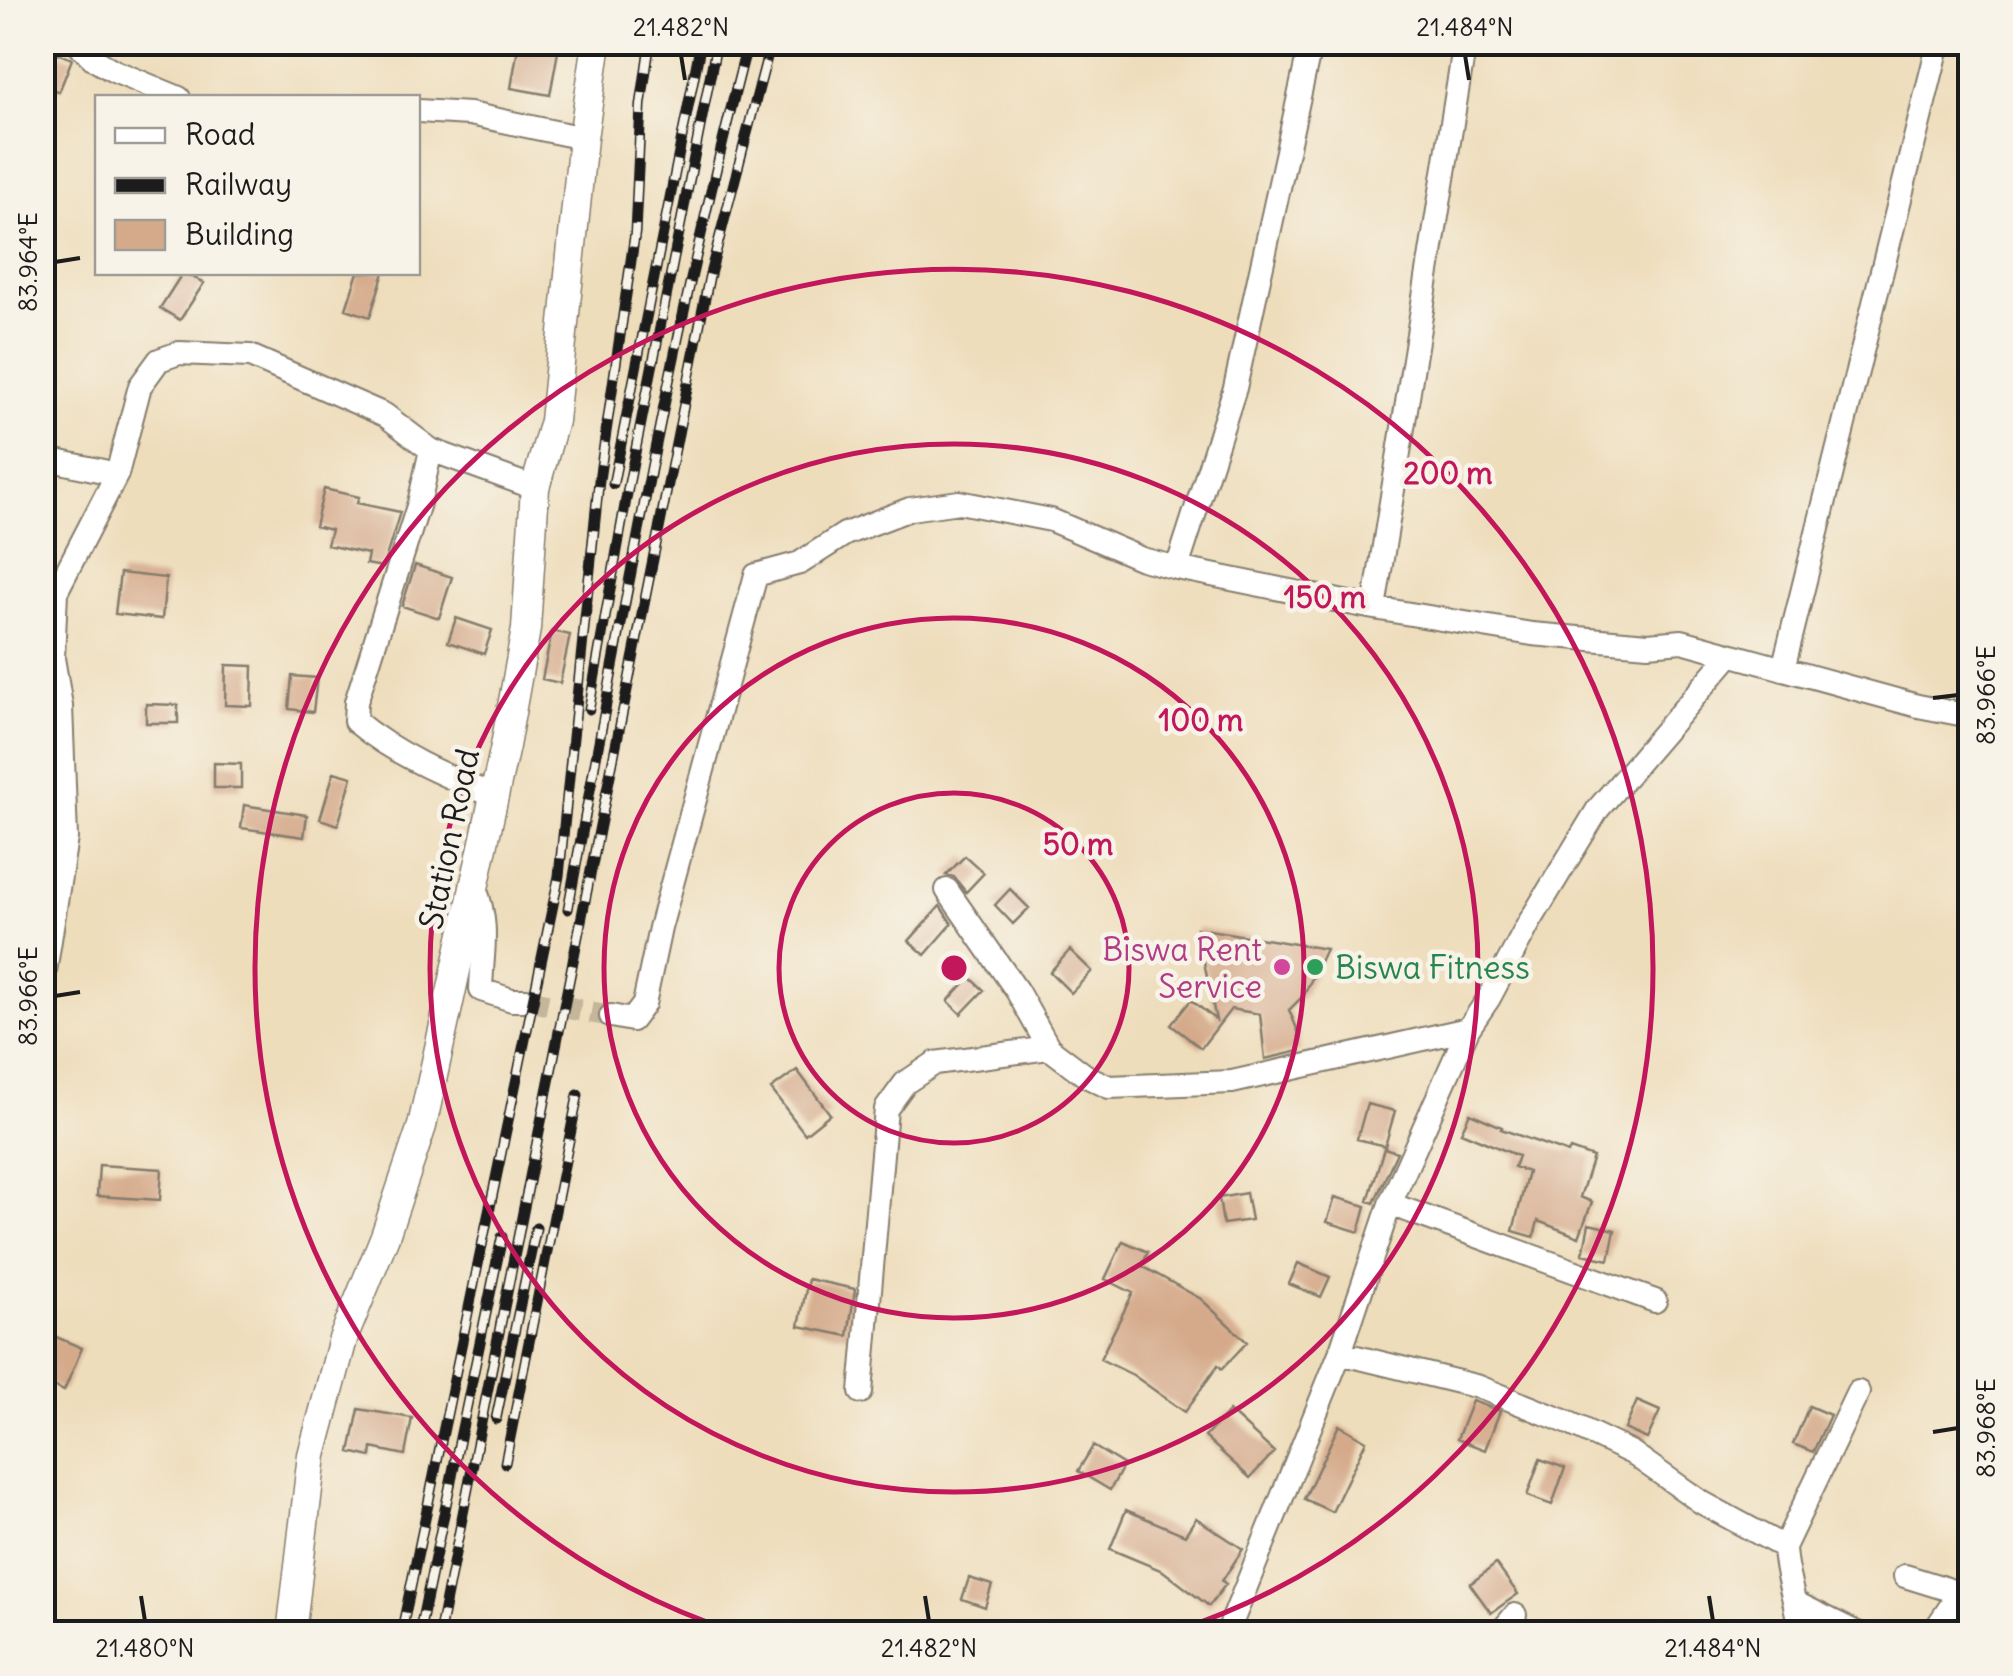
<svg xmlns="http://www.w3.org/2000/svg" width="2013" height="1676" viewBox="0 0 2013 1676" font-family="Delius,sans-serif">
	<rect width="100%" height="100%" fill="#f7f3e8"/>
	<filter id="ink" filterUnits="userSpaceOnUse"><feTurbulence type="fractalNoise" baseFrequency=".01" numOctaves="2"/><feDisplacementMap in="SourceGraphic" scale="20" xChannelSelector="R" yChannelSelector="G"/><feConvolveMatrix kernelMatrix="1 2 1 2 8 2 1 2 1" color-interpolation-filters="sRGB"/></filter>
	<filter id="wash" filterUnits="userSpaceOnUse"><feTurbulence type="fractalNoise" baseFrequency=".0048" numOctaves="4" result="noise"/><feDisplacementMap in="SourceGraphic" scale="40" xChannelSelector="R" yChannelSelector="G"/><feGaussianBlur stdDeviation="2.25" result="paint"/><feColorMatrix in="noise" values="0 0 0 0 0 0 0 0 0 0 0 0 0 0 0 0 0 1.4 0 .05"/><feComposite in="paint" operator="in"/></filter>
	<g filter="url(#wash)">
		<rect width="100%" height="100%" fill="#edb"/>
		<g id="blocks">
			<!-- building -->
			<path fill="#d5aa8b" d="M519,42L559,46L550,95L511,88Z
				M42,47L72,59L59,92L42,85Z
				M183,272L204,283L180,320L160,308Z
				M358,272H384L370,317L346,309Z
				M324,489L359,497L357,503L400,512L383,567L366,564L368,554L327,545L331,530L315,526Z
				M415,565L452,577L439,618L402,606Z
				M120,573L166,578L162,619L115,614Z
				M456,618L492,630L484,654L448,642Z
				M552,631L570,635L560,683L542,679Z
				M226,665L253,666L252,706L225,705Z
				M292,676L317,678L313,712L289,709Z
				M146,704L178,705V723H146Z
				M214,763L241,764V788H214Z
				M334,772L352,777L338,825L320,819Z
				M244,805L307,815L304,837L241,828Z
				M965,856L984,873L966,892L954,877L946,875Z
				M1010,889L1029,908L1013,924L995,905Z
				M940,906L952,924L925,955L909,941Z
				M1197,928L1326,949L1304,995L1289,1010L1298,1031L1300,1051L1265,1059L1260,1014L1231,1009L1201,1048L1171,1025L1191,1000L1216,1020Z
				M1070,950L1092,971L1071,993L1050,972Z
				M970,977L984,990L961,1014L948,1001Z
				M797,1070L830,1114L805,1134L771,1089Z
				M1367,1104L1395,1111L1385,1146L1357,1139Z
				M1470,1113L1502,1127L1501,1129L1568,1153L1570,1149L1593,1157L1580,1197L1592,1202L1579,1237L1538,1221L1534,1237L1513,1231L1528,1172L1514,1167L1518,1156L1461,1132Z
				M1384,1148L1397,1152L1374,1203L1368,1201Z
				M99,1165L162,1169L160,1200L97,1196Z
				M1246,1193L1251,1220L1223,1224L1219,1198Z
				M1335,1197L1366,1206L1359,1232L1327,1222Z
				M1589,1224L1615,1230L1609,1260L1583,1254Z
				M1123,1241L1148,1252L1142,1266L1201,1299L1247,1342L1222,1369L1218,1365L1185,1412L1133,1375L1100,1359L1133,1293L1105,1279Z
				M1298,1263L1330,1277L1321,1297L1289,1284Z
				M808,1279L855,1289L848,1336L799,1326Z
				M42,1331L82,1348L64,1391L42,1381Z
				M1472,1401L1500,1411L1485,1450L1457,1439Z
				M1637,1401L1660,1411L1647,1439L1625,1429Z
				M1809,1406L1830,1415L1813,1452L1793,1444Z
				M359,1409L412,1418L405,1455L372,1448L371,1457L350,1452Z
				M1229,1411L1274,1452L1250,1478L1205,1437Z
				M1339,1425L1366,1441L1332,1512L1304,1499Z
				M1093,1446L1124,1465L1110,1490L1078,1471Z
				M1540,1459L1565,1468L1552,1505L1527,1496Z
				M1126,1510L1185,1535L1196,1518L1243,1549L1222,1581L1226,1584L1209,1606L1163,1571L1110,1549Z
				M1496,1564L1518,1594L1491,1613L1470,1584Z
				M969,1578L992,1585L985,1607L962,1599Z"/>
		</g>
	</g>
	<g filter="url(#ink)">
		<use href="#blocks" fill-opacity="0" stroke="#857c6c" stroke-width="2.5"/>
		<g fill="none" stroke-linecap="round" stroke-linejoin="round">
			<!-- minor-tunnel -->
			<path stroke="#c4b69b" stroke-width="22" stroke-dasharray="22 11" stroke-linecap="butt" d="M526,1000L611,1016"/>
			<!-- minor casing -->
			<g stroke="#857c6c" stroke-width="26">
				<path id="minor" d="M76,42L95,60L114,71L179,98
					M418,111L470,114L583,138
					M431,450L419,503L356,702L355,721C394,754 445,776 492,795
					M42,458L117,474
					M1177,568L1235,388L1311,42
					M1374,608L1465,42
					M1783,669L1939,42
					M475,888C490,927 482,950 481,990L512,1000H526
					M947,890L1017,991L1049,1048L1086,1076L1109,1087L1232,1082L1468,1029
					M42,991L66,838L61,706L53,658L56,592L117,474L140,386L159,360L179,353L250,356L385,415L431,450L535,488
					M611,1016L632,1020L644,1004L660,928L756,575L800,563L845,534L910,509L959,502L1051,520L1142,559L1177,568L1374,608L1532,634L1648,644L1682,641L1918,706L1970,716
					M1390,1204L1655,1301
					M1340,1353L1479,1387L1569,1423L1632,1453L1701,1502L1784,1547
					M861,1392L886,1109L905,1083L935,1063L1049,1048
					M1905,1576L1947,1589L1955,1600
					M1798,1604L1859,1634
					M1227,1634L1340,1353L1390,1204L1468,1029L1489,998L1529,923L1598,809L1730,655
					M1499,1634L1515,1615
					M1799,1634C1798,1600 1785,1580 1784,1547L1858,1392
					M1932,1634L1955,1600L1970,1593"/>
			</g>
			<!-- tertiary casing -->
			<g stroke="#857c6c" stroke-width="31">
				<path id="tertiary" d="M291,1634L312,1455L343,1339L385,1236L422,1126L505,746L526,629L535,488L554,421L583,138L597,42"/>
			</g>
			<!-- minor -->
			<use href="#minor" stroke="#fff" stroke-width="22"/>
			<!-- tertiary -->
			<use href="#tertiary" stroke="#fff" stroke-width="28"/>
			<!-- rail casing -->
			<g stroke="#1c1c1c" stroke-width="11">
				<path id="rail" d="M613,484L701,42
					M589,709L628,488L717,42
					M568,909C622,618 673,328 748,42
					M496,1419L536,1228
					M505,1463L578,1095
					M401,1634L559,876L599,480L635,233L641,105L650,42
					M419,1634L502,1237
					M439,1634L709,278L771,42"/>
			</g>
			<!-- rail -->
			<use href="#rail" stroke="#f7f3e8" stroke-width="8" stroke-dasharray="22" stroke-linecap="butt"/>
		</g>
	</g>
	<!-- ticks -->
	<path fill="none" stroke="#1c1c1c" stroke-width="4" d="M681,55L685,80M1465,55L1469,80M55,262L80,258M1933,698L1958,695M55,996L80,992M1933,1432L1958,1428M141,1596L145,1621M925,1596L929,1621M1709,1596L1713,1621"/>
	<!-- distance rings -->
	<g fill="none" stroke="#c2185b" stroke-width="5">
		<circle cx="954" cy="968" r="175"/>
		<circle cx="954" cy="968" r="350"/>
		<circle cx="954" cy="968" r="524"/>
		<path d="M738 1633A699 699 0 1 1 1170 1633"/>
	</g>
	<!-- markers -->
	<circle fill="#d1479c" stroke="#f7f3e8" stroke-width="4" cx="1282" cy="967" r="10"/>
	<circle fill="#2e9e5b" stroke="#f7f3e8" stroke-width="4" cx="1315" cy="967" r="10"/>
	<g text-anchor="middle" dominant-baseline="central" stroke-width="9" stroke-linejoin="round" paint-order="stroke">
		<!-- street labels -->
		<g font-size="32" fill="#1c1c1c" stroke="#f7f3e8">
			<text transform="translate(449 839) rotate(-78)">Station Road</text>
		</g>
		<!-- hotel labels -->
		<g font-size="32" fill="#b23c85" stroke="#f7f3e8" text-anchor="end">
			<text x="1262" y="949">Biswa Rent<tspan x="1262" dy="37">Service</tspan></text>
		</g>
		<!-- leisure labels -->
		<g font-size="32" fill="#27864d" stroke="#f7f3e8" text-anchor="start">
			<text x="1335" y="967">Biswa Fitness</text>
		</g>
	</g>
	<circle cx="954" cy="968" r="15" fill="#c2185b" stroke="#f7f3e8" stroke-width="5"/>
	<g font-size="30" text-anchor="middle" font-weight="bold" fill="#c2185b" stroke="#f7f3e8" stroke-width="9" stroke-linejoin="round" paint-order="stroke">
		<text x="1448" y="484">200 m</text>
		<text x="1325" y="608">150 m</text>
		<text x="1201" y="731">100 m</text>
		<text x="1078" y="855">50 m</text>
	</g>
	<!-- margin -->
	<rect width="2013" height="1676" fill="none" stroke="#f7f3e8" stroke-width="110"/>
	<!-- legend -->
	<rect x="95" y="95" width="325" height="180" fill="#f7f3e8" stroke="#9f9d96" stroke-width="2.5"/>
	<rect x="115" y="128" width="50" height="15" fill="#ffffff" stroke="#9f9d96" stroke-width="2.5"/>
	<text x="185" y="145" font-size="30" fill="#1c1c1c">Road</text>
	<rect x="115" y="178" width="50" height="15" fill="#1c1c1c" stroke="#9f9d96" stroke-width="2.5"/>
	<text x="185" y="195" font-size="30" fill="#1c1c1c">Railway</text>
	<rect x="115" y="220" width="50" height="30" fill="#d5aa8b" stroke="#9f9d96" stroke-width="2.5"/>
	<text x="185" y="245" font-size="30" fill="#1c1c1c">Building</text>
	<rect x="55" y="55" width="1903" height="1566" fill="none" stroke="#1c1c1c" stroke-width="4"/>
	<g font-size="25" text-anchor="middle" fill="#1c1c1c">
		<text x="681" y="36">21.482°N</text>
		<text x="1465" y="36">21.484°N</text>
		<text transform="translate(28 262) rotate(-90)" y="9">83.964°E</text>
		<text transform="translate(1986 695) rotate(-90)" y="9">83.966°E</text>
		<text transform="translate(28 996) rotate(-90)" y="9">83.966°E</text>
		<text transform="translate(1986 1428) rotate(-90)" y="9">83.968°E</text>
		<text x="145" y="1657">21.480°N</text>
		<text x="929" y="1657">21.482°N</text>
		<text x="1713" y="1657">21.484°N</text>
	</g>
</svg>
